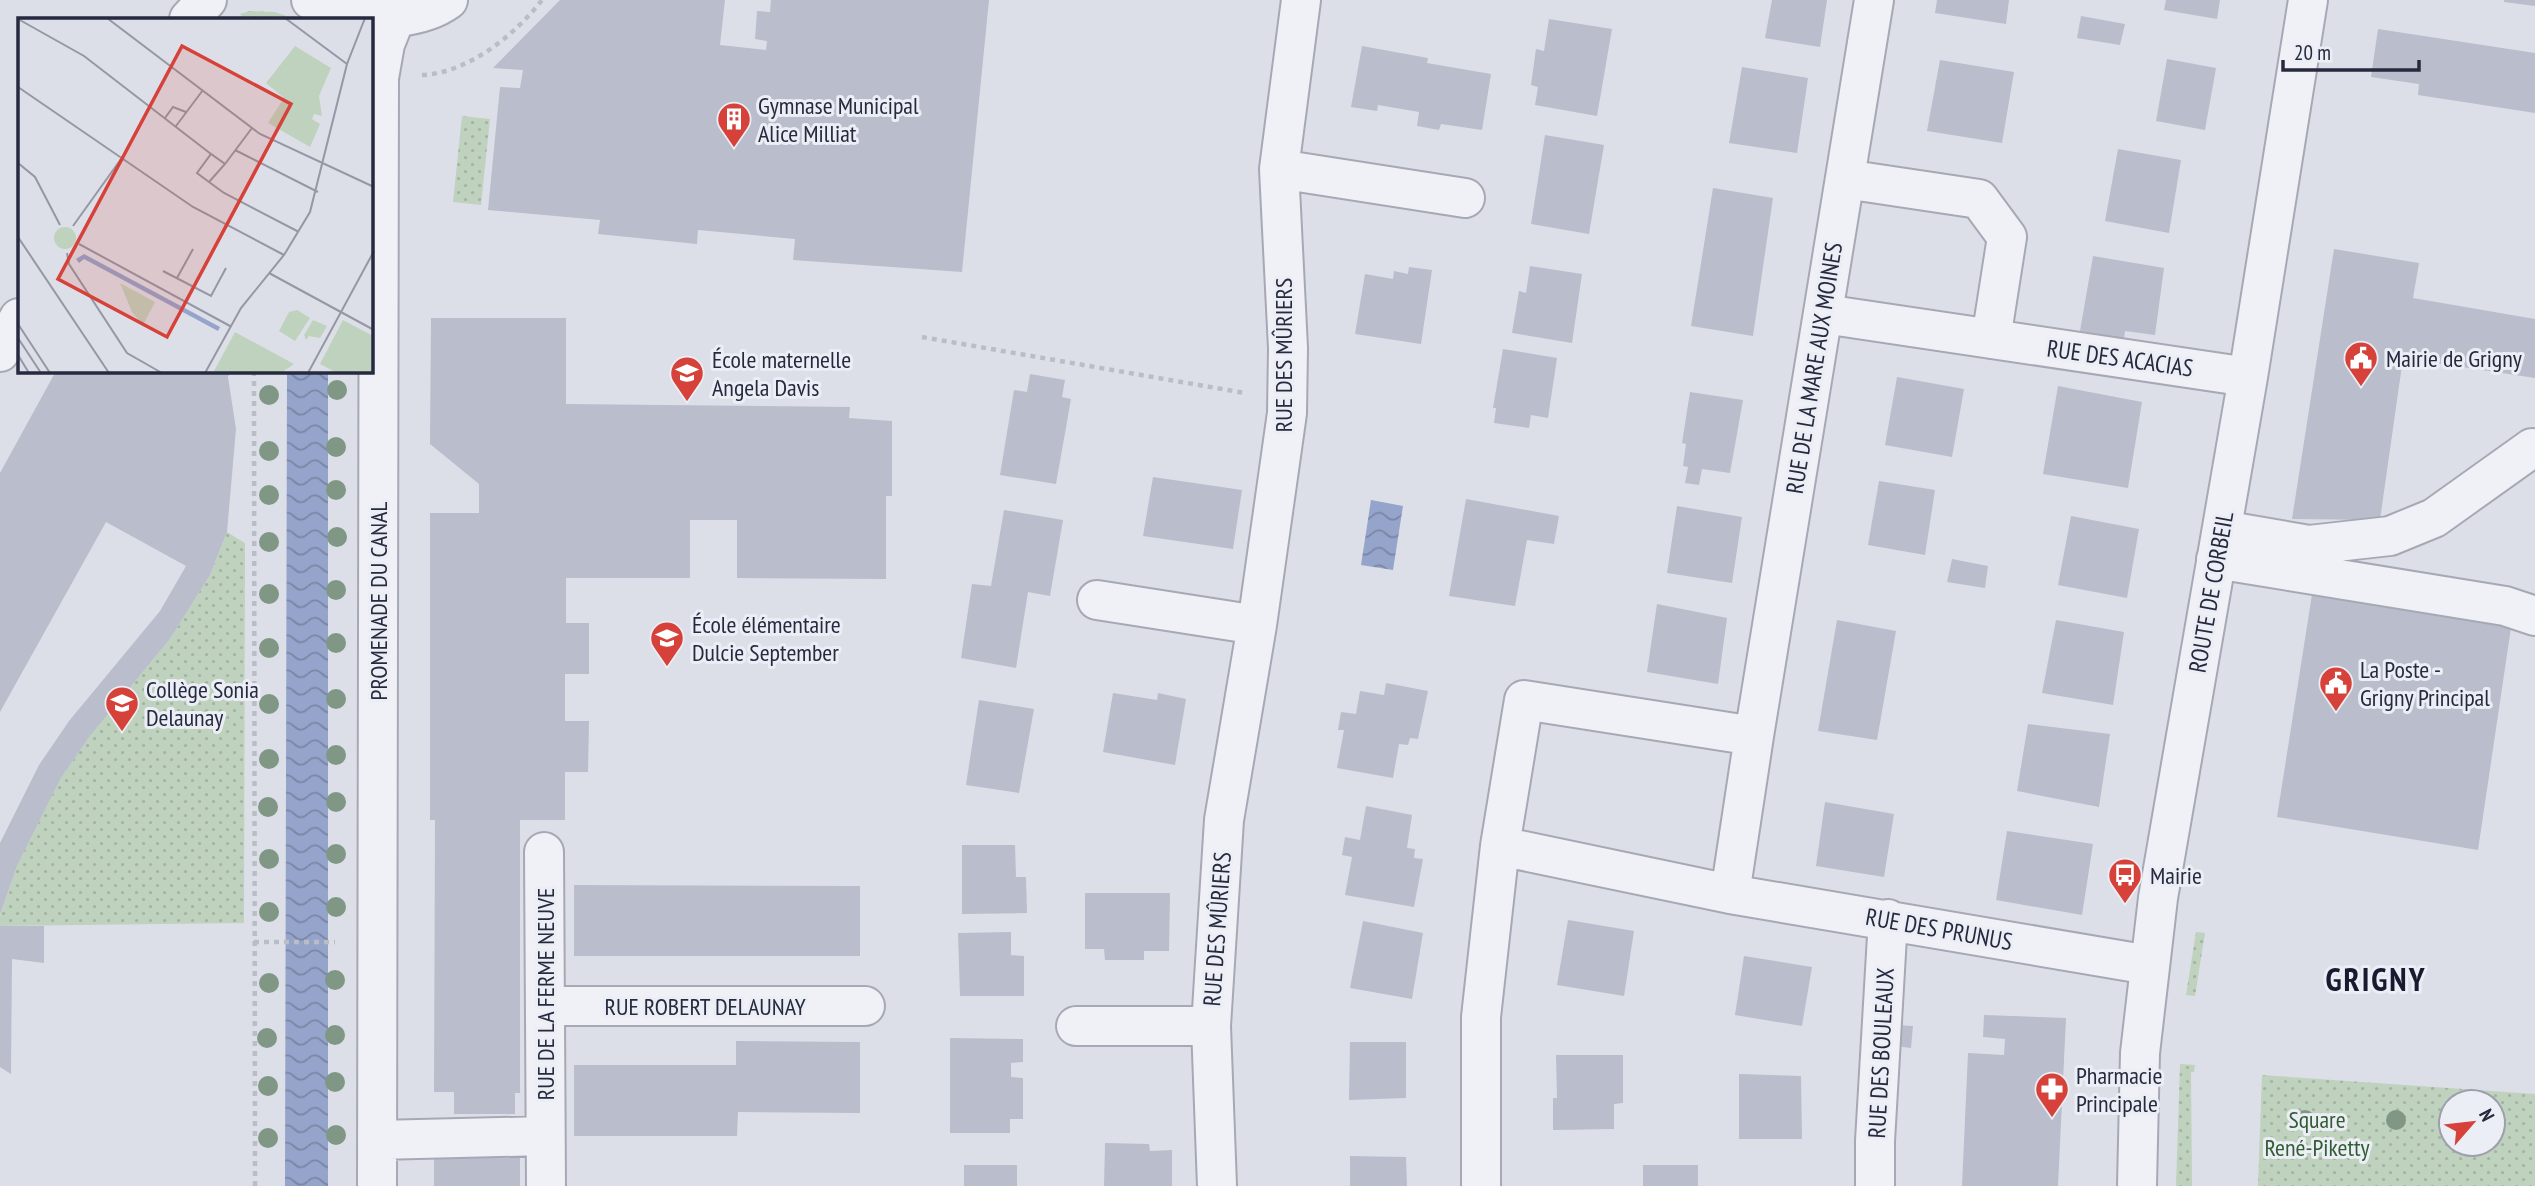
<svg xmlns="http://www.w3.org/2000/svg" width="2535" height="1186" viewBox="0 0 2535 1186" font-family="'PT Sans Narrow',sans-serif">
	<defs>
		<pattern id="grass-dots" width="8" height="8" patternUnits="userSpaceOnUse" patternTransform="scale(1.75)"><rect width="8" height="8" fill="#bfd2bd"/><path d="M2 2h.1M6 6h.1" fill="none" stroke="#a4b4a4" stroke-width="1.8" stroke-linecap="round"/></pattern>
		<pattern id="water-waves" width="16" height="10" patternUnits="userSpaceOnUse" patternTransform="scale(1.75)"><rect width="16" height="10" fill="#95a4ca"/><path d="M0 5q4-4 8 0t8 0" fill="none" stroke="#7986a5"/></pattern>
	</defs>
	<rect width="100%" height="100%" fill="#dddfe8"/>
	<!-- grass -->
	<path fill="url(#grass-dots)" fill-rule="evenodd" d="M250,11L275,12L295,19H244L240,14Z
		M462,116L490,119L481,205L453,202Z
		M227,532L245,543L244,923L0,926V916L17,866L61,778L90,736L170,639L210,575Z
		M2196,932L2205,933L2195,996L2186,995Z
		M2180,1064L2195,1065L2194,1072H2191L2192,1186H2176Z
		M2262,1075L2535,1094V1186H2258ZM2451,1102H2493V1144H2451Z"/>
	<!-- water -->
	<path fill="url(#water-waves)" d="M287,371H328V1186H285Z
		M1371,500L1403,506L1393,570L1361,565Z"/>
	<!-- building -->
	<path fill="#babdcb" d="M560,0H725L720,45L766,50L767,41L755,39L757,11L770,12L771,0H989L962,272L793,260L795,239L698,230L697,244L598,234L600,220L488,210L500,87L520,88L523,70L493,68Z
		M1772,0H1827L1820,47L1765,38Z
		M1937,0H2009L2006,24L1935,13Z
		M2166,0H2220L2217,19L2164,10Z
		M2504,0H2535V6L2504,2Z
		M2081,16L2125,24L2120,45L2077,38Z
		M1549,19L1612,29L1597,116L1535,105L1538,87L1531,85L1536,49L1544,51Z
		M2378,29L2535,53V113L2418,95L2419,84L2371,77Z
		M1362,46L1428,58L1427,63L1491,74L1482,130L1441,124L1439,130L1417,126L1419,112L1378,105L1377,111L1351,107Z
		M2167,59L2216,68L2205,130L2156,121Z
		M1940,60L2014,72L2002,143L1927,131Z
		M1742,67L1808,78L1797,153L1729,143Z
		M1545,135L1604,145L1589,234L1531,224Z
		M2118,149L2181,160L2169,233L2105,221Z
		M1713,188L1773,198L1753,336L1691,326Z
		M2334,249L2419,263L2413,298L2535,319V378L2403,358L2380,520L2292,519Z
		M2093,256L2164,268L2155,335L2125,331L2124,339L2080,331Z
		M1530,266L1582,274L1572,343L1512,333L1519,291L1526,293Z
		M1409,267L1432,270L1421,344L1355,334L1365,274L1393,279L1394,271L1408,274Z
		M431,318H566V404L850,407L849,418L892,421V496H886V579L737,578V520H690V578H566V623H589V674H565V721H589L588,772H565V820H520V1093H515V1114H454V1092H434L435,820H430V513H479V484L430,444Z
		M1503,349L1557,358L1548,418L1531,415L1529,428L1494,423L1496,408H1493Z
		M56,371H231L228,377L236,429L227,532L210,575L170,639L90,736L61,778L17,866L0,915V843L39,765L69,721L160,611L186,566L106,522L0,712V473Z
		M1030,374L1065,380L1062,397L1071,399L1056,484L1000,475L1014,390L1027,392Z
		M1897,377L1964,389L1952,457L1885,445Z
		M2058,386L2142,402L2128,488L2043,474Z
		M1690,392L1743,400L1730,473L1702,469L1699,485L1685,483L1688,467L1683,466L1686,444L1682,443Z
		M1153,477L1242,490L1233,549L1143,536Z
		M1879,481L1935,490L1925,555L1868,545Z
		M1466,499L1559,516L1554,544L1527,540L1515,606L1449,596Z
		M1677,506L1742,517L1732,583L1667,573Z
		M1004,510L1063,520L1050,596L1028,592L1016,668L961,658L972,584L991,586Z
		M2071,516L2139,529L2127,598L2058,585Z
		M1952,559L1988,566L1985,588L1947,582Z
		M2313,588L2512,621L2478,850L2277,817Z
		M1657,604L1727,618L1718,684L1647,672Z
		M1837,620L1896,631L1877,740L1818,731Z
		M2056,620L2124,632L2113,705L2042,693Z
		M1386,683L1428,691L1418,739L1410,738L1408,745L1399,744L1393,778L1337,768L1344,730H1338L1341,712L1356,714L1360,691L1384,695Z
		M1113,693L1157,700L1158,693L1186,699L1175,765L1103,752Z
		M979,700L1034,709L1019,793L966,785Z
		M2028,724L2110,734L2099,807L2017,791Z
		M1825,802L1894,814L1884,877L1816,866Z
		M1366,806L1412,815L1407,848L1415,849L1414,858L1423,859L1414,907L1345,895L1352,857L1342,855L1345,837L1360,840Z
		M2007,831L2093,844L2082,915L1996,900Z
		M962,845H1015L1016,877H1026L1027,913L962,914Z
		M574,885L860,886V956H574Z
		M1085,893H1170L1169,951H1144V960H1105L1104,949H1085Z
		M1568,920L1634,931L1624,996L1557,985Z
		M1363,921L1423,933L1412,999L1350,988Z
		M0,926H44V963L12,959L11,1074L0,1067Z
		M1011,932V955L1024,956V996H960L958,933Z
		M1744,956L1812,967L1802,1026L1735,1015Z
		M1984,1015L2066,1018L2058,1186H1962L1968,1053L2004,1055L2005,1039L1983,1037Z
		M1897,1025L1913,1026L1911,1048L1895,1046Z
		M950,1038L1023,1039V1062L1011,1063V1077L1023,1078V1119H1010V1133H950Z
		M736,1041L860,1042V1113L738,1112L737,1136H574V1065H736Z
		M1350,1042H1406V1098L1349,1100Z
		M1556,1055H1623V1103L1614,1104V1129L1553,1130V1098H1557Z
		M1739,1074L1801,1076L1802,1139H1739Z
		M1105,1143L1149,1144L1150,1151L1172,1150V1186H1104Z
		M1350,1156L1406,1157L1407,1186H1350Z
		M434,1158H520V1186H434Z
		M964,1165H1017V1186H964Z
		M1643,1165H1698V1186H1643Z"/>
	<g fill="none" stroke-linecap="round" stroke-linejoin="round">
		<!-- minor casing -->
		<g stroke="#a6a9b5" stroke-width="42">
			<path id="minor" d="M311,0C322,5 335,13 346,15C377,21 422,19 448,0
				M189,19L207,0
				M1279,169L1465,198
				M1845,179L1979,199L2007,237L1991,339
				M1824,314L2248,377
				M0,352L19,318
				M2222,530L2309,545L2390,536L2434,518L2532,448
				M2216,559L2505,606L2535,616
				M1097,600L1257,625
				M1754,736L1874,0
				M544,852L546,1186
				M1730,894L2149,965
				M545,1006H865
				M1076,1026H1211
				M378,1140L545,1136
				M377,1186L379,78L385,44L395,19
				M1217,1186L1211,1026L1224,820L1257,625L1287,413L1288,348L1279,169L1301,0
				M1481,1186V1017L1500,846L1524,700L1754,736L1730,894L1500,846
				M1875,1186V1141L1888,919
				M2137,1186L2140,1053L2158,898L2248,377L2308,0"/>
		</g>
		<!-- path -->
		<path stroke="#bbbdc6" stroke-width="4.5" stroke-dasharray="5 5" stroke-linecap="butt" d="M422,75C468,73 515,35 542,0
			M922,337L1245,393
			M254,371L255,1186
			M254,942H335"/>
		<!-- minor -->
		<use href="#minor" stroke="#f0f1f6" stroke-width="38"/>
	</g>
	<!-- trees -->
	<g fill="#7f9784">
		<circle cx="337" cy="390" r="10"/>
		<circle cx="269" cy="395" r="10"/>
		<circle cx="336" cy="447" r="10"/>
		<circle cx="269" cy="451" r="10"/>
		<circle cx="336" cy="490" r="10"/>
		<circle cx="269" cy="495" r="10"/>
		<circle cx="337" cy="537" r="10"/>
		<circle cx="269" cy="542" r="10"/>
		<circle cx="336" cy="590" r="10"/>
		<circle cx="269" cy="594" r="10"/>
		<circle cx="336" cy="643" r="10"/>
		<circle cx="269" cy="648" r="10"/>
		<circle cx="336" cy="699" r="10"/>
		<circle cx="269" cy="704" r="10"/>
		<circle cx="336" cy="755" r="10"/>
		<circle cx="269" cy="759" r="10"/>
		<circle cx="336" cy="802" r="10"/>
		<circle cx="268" cy="807" r="10"/>
		<circle cx="336" cy="854" r="10"/>
		<circle cx="269" cy="859" r="10"/>
		<circle cx="336" cy="907" r="10"/>
		<circle cx="269" cy="912" r="10"/>
		<circle cx="335" cy="980" r="10"/>
		<circle cx="269" cy="983" r="10"/>
		<circle cx="335" cy="1035" r="10"/>
		<circle cx="267" cy="1038" r="10"/>
		<circle cx="335" cy="1082" r="10"/>
		<circle cx="268" cy="1086" r="10"/>
		<circle cx="2305" cy="1120" r="10"/>
		<circle cx="2396" cy="1120" r="10"/>
		<circle cx="336" cy="1135" r="10"/>
		<circle cx="268" cy="1138" r="10"/>
	</g>
	<!-- icons -->
	<defs>
		<g id="building-pin" transform="scale(1.75)"><path d="M0 17L-7.5 6A9.5 9.5 0 1 1 7.5 6Z" fill="#d64139" stroke="#eceef5"/><path d="M-4-6H4V6H1V3H-1V6H-4ZM-2.5-4.3h1.7v1.8h-1.7ZM.8-4.3h1.7v1.8H.8ZM-2.5-1h1.7V.8h-1.7ZM.8-1h1.7V.8H.8Z" fill="#fff"/></g>
		<g id="civic-pin" transform="scale(1.75)"><path d="M0 17L-7.5 6A9.5 9.5 0 1 1 7.5 6Z" fill="#d64139" stroke="#eceef5"/><path d="M-.6-6.5H3V-4.5H.6V-3L4-1V1h2V6H-6V1h2V-1L-.6-3ZM-1.2 2.5V6h2.4V2.5Z" fill="#fff"/></g>
		<g id="school-pin" transform="scale(1.75)"><path d="M0 17L-7.5 6A9.5 9.5 0 1 1 7.5 6Z" fill="#d64139" stroke="#eceef5"/><path d="M0-5L7-2L0 1L-7-2ZM-4 1L0 2.5L4 1V4Q0 6-4 4Z" fill="#fff"/></g>
		<g id="bus-pin" transform="scale(1.75)"><path d="M0 17L-7.5 6A9.5 9.5 0 1 1 7.5 6Z" fill="#d64139" stroke="#eceef5"/><path d="M-5-6H5V4H4V6H2V4H-2V6H-4V4H-5ZM-3.5-4V0h7V-4ZM-3.5 1.2v1.5H-2V1.2ZM2 1.2v1.5H3.5V1.2Z" fill="#fff"/></g>
		<g id="pharmacy-pin" transform="scale(1.75)"><path d="M0 17L-7.5 6A9.5 9.5 0 1 1 7.5 6Z" fill="#d64139" stroke="#eceef5"/><path d="M-2-6h4v4h4v4h-4v4h-4v-4h-4v-4h4Z" fill="#fff"/></g>
	</defs>
	<g fill-rule="evenodd">
		<use href="#building-pin" x="734" y="119"/>
		<use href="#civic-pin" x="2361" y="358"/>
		<use href="#school-pin" x="687" y="373"/>
		<use href="#school-pin" x="667" y="638"/>
		<use href="#civic-pin" x="2336" y="683"/>
		<use href="#school-pin" x="122" y="703"/>
		<use href="#bus-pin" x="2125" y="875"/>
		<use href="#pharmacy-pin" x="2052" y="1089"/>
	</g>
	<g text-anchor="middle" dominant-baseline="central" stroke-width="6" stroke-linejoin="round" paint-order="stroke">
		<!-- poi labels -->
		<g font-size="24" fill="#262a3f" stroke="#eceef5" text-anchor="start">
			<text x="758" y="105">Gymnase Municipal<tspan x="758" dy="28">Alice Milliat</tspan></text>
			<text x="2386" y="358">Mairie de Grigny</text>
			<text x="712" y="359">École maternelle<tspan x="712" dy="28">Angela Davis</tspan></text>
			<text x="692" y="624">École élémentaire<tspan x="692" dy="28">Dulcie September</tspan></text>
			<text x="2360" y="669">La Poste -<tspan x="2360" dy="28">Grigny Principal</tspan></text>
			<text x="146" y="689">Collège Sonia<tspan x="146" dy="28">Delaunay</tspan></text>
			<text x="2150" y="875">Mairie</text>
			<text x="2076" y="1075">Pharmacie<tspan x="2076" dy="28">Principale</tspan></text>
		</g>
		<!-- street labels -->
		<g font-size="24" fill="#262a3f" stroke="#eceef5">
			<text transform="translate(1283 355) rotate(-90)">RUE DES MÛRIERS</text>
			<text transform="translate(2120 358) rotate(8)">RUE DES ACACIAS</text>
			<text transform="translate(1814 368) rotate(-81)">RUE DE LA MARE AUX MOINES</text>
			<text transform="translate(2211 592) rotate(-80)">ROUTE DE CORBEIL</text>
			<text transform="translate(378 601) rotate(-90)">PROMENADE DU CANAL</text>
			<text transform="translate(1217 929) rotate(-86)">RUE DES MÛRIERS</text>
			<text transform="translate(1939 929) rotate(10)">RUE DES PRUNUS</text>
			<text transform="translate(545 994) rotate(-90)">RUE DE LA FERME NEUVE</text>
			<text x="705" y="1006">RUE ROBERT DELAUNAY</text>
			<text transform="translate(1881 1053) rotate(-87)">RUE DES BOULEAUX</text>
		</g>
		<!-- park labels -->
		<g font-size="24" fill="#325c33" stroke="#eceef5">
			<text x="2317" y="1119">Square<tspan x="2317" dy="28">René-Piketty</tspan></text>
		</g>
		<!-- district labels -->
		<g font-size="32" font-weight="bold" letter-spacing="2" fill="#181b30" stroke="#eceef5">
			<text x="2376" y="979">GRIGNY</text>
		</g>
	</g>
	<!-- overview -->
	<g transform="translate(18 18)">
		<rect width="355" height="355" fill="#dddfe8"/>
		<path d="M277,28L313,50L301,78L304,98L296,96L294,101L302,106L292,129L250,105L266,80L248,65ZM36 220a11 11 0 1 1 22 0a11 11 0 1 1-22 0ZM102,265L137,284L125,307L114,294ZM279,292L292,300L277,323L261,313L271,294ZM295,302L309,308L302,320L291,318L288,322L286,317ZM325,302L355,318V355H319L302,346ZM217,314L276,346L263,355H195Z" fill="#bfd2bd"/>
		<path d="M66,236L202,309L200,313L66,241L61,245L58,241Z" fill="#95a4ca"/>
		<path fill="none" stroke="#9497a4" stroke-width="2" d="M89,0L242,116L356,169M267,0L329,46M0,1L66,38L193,136M0,69L175,189L266,237M147,100L155,89L168,94M158,108L185,72M217,132L300,174M0,145L17,159L42,207M207,146L234,110M191,164L207,146L193,136L179,155L191,164L206,175L281,214M55,208L103,141M0,219L91,355M61,226L212,308M49,235L51,246L109,335L144,355M145,253L193,278L208,250M251,255L356,312M159,260L175,231M0,306L32,355M0,320L23,355M0,337L11,355M187,355L223,290L266,237L292,194L329,46L347,0M290,355L356,233"/>
		<path fill="#d64139" fill-opacity="0.15" stroke="#d64139" stroke-width="3.5" d="M164,28L273,86L149,319L40,261Z"/>
		<rect width="355" height="355" fill="none" stroke="#262a3f" stroke-width="3.5"/>
	</g>
	<!-- north arrow -->
	<g transform="translate(2472 1123) rotate(62)"><circle r="33" fill="#eceef5" stroke="#9da0ac" stroke-width="2"/>
	<path d="M0-5L12 26L0 18L-12 26Z" fill="#d64139"/>
	<text y="-10" font-size="19" font-weight="bold" text-anchor="middle" fill="#262a3f">N</text>
	</g>
	<!-- scale -->
	<path d="M2283 60v10h136v-10" fill="none" stroke="#262a3f" stroke-width="3.5"/>
	<text x="2294" y="60" font-size="21" fill="#262a3f" stroke="#eceef5" stroke-width="5" paint-order="stroke">20 m</text>
</svg>
